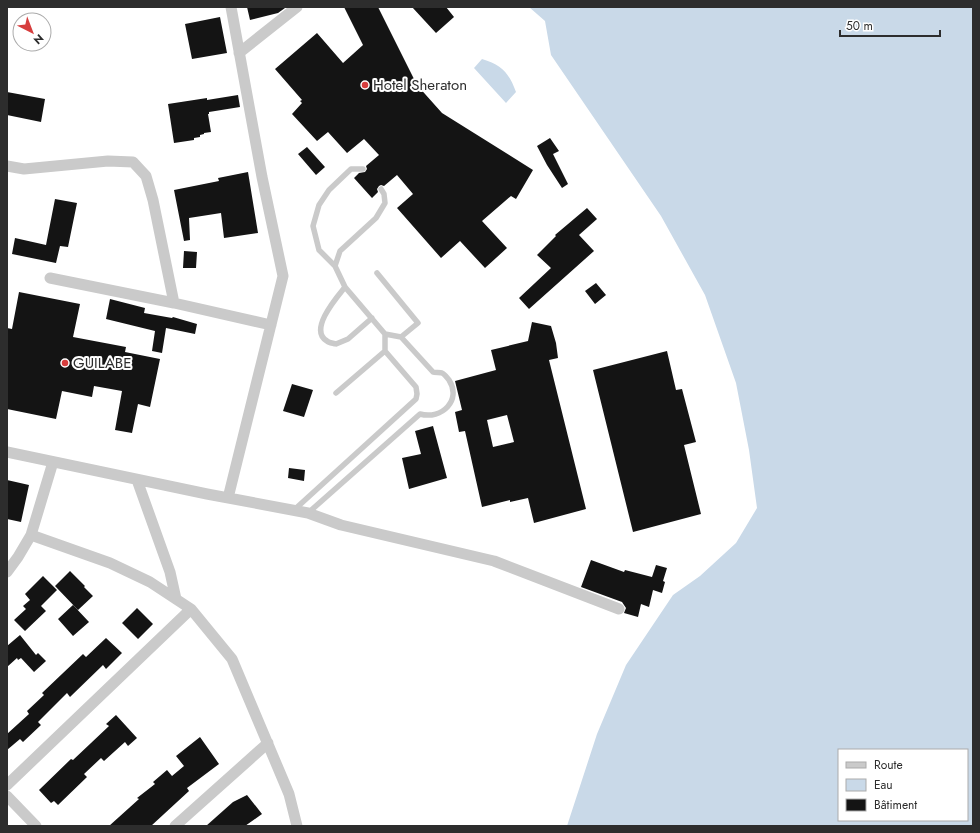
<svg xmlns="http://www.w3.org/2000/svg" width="980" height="833" viewBox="0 0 980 833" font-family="Jost,sans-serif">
	<rect width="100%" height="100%" fill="#fff"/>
	<!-- water -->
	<path fill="#c9d9e8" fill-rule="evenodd" d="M529,7H973V826H567L597,734L626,665L673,595L700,576L736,543L757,508L749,450L736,383L705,295L661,216L551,55L545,21ZM839,750H967V820H839Z
		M482,59C502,65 509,73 516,92L506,103L474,68Z"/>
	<!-- building -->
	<path fill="#141414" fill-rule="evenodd" d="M247,7H285V8L278,13L250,20Z
		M344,7H378L417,85L442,113L533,170L516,199L511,196L482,221L507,248L485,268L460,241L441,258L397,208L413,194L397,175L384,186L381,185L379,186L377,189L378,192L372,198L354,178L359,173L365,172L367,169L366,166L379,155L364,139L347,153L328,132L317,141L292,114L302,103L300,101L302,100L275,69L317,33L343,63L363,45Z
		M412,7H446L454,17L436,33Z
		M220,17L227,53L192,59L185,24Z
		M7,92L45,99L41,122L7,115Z
		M238,95L240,107L209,112V114H208L211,132L204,133V134L200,135V137L194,138V140L174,143L168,104L207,98V100Z
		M550,138L559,151L553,154L568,184L562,188L547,165L537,146Z
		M307,147L325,167L316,175L298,154Z
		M248,172L258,233L224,238L221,213L189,218L190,240L184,241L174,190L219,181L218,178Z
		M55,199L77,203L68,247L60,246L56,263L12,254L15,238L46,245Z
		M587,208L597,219L579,235L594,251L529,309L519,298L551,268L537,255L556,236L555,235Z
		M184,251L197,252L196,268H183Z
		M596,283L606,295L595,304L585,291Z
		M19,292L80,304L73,337L126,347L125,352L160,359L150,407L138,404L132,433L115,430L122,391L94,386L92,397L62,391L56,419L7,409V328L12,329Z
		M110,299L145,308L144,313L172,318L173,317L197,324L195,334L166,328L162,353L152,351L155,331L106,319Z
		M532,322L551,326L556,343L558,358L549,360L586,509L534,523L528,498L510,502V500L482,507L465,431L459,432L455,412L462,410L455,381L496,370L491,350L528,341ZM507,415L514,442L493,447L487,420Z
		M667,351L676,390L682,389L696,442L684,445L701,514L633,532L593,370Z
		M292,384L313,390L304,417L283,411Z
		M433,426L447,478L409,489L402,458L421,454L415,431Z
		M289,468L305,470L304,481L288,478Z
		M7,480L29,485L21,522L7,519Z
		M591,560L624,572L625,570L652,577L656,565L667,568L663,581L665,582L662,593L653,590L649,607L641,604L638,617L624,613L626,608L622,602L581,587Z
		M70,571L85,586L84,587L93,596L78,610L55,586Z
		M43,576L57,590L41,606L46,611L25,631L14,620L26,609L23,606L30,600L25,594Z
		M73,605L89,622L73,636L58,619Z
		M137,608L153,624L138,639L122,623Z
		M20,635L36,655L38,653L46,661L34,672L21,658L18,660L17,658L7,667V646Z
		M106,638L122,653L106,669L103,665L70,697L67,693L38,722L41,725L23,742L20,739L7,750V734L29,714L27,711L44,695L42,693L83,654L86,657Z
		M116,715L137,738L128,746L125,742L104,761L101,758L84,774L87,777L58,805L54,801L51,803L39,790L71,759L73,760L109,726L106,724Z
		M200,737L219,764L187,788L189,791L151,826H109L139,799L137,798L155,784L153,782L167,770L172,776L184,766L176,756Z
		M247,795L262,814L245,826H206L233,802Z"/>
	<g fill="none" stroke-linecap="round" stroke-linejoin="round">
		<!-- lane -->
		<path stroke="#cacaca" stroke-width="5.5" d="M363,169H351L329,190L319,205L313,226L319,250L335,266L340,251L376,218L385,203L384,194L381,189
			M335,266L345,287L385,334
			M345,287C337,297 308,330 327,341C329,343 333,343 336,344L348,339L372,318
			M336,393L385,351V334L401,337L418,323L377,273
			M294,510L416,399L417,394L416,387L385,351
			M308,513L420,414C442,420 462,400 449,380C447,378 445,374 442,373C440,372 435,373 433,372L401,337"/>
		<!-- street -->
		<path stroke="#cacaca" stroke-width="11" d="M239,53L297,7
			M7,166L24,169L108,161L133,162L146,176L153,200L174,303
			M50,278L174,303L271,325
			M7,452L207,494L308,513L341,525L494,561L619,609
			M137,480L170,572L176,599
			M228,498L283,276L262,177L231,7
			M31,535L110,563L150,582L191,609L232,659L289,794L297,826
			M7,572L18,557L31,535L53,462
			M7,785L191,609
			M7,796L36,826
			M175,826L268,743"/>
	</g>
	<!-- markers -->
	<g fill="#d63d3d" stroke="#fff" stroke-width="1.5">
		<circle cx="365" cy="85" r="4"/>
		<circle cx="65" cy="363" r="4"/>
	</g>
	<g text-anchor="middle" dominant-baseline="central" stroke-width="4" stroke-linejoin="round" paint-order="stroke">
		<!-- poi labels -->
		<g font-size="15" fill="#2d2d2d" stroke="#fff" text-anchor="start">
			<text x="373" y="85">Hotel Sheraton</text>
			<text x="73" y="363">GUILABE</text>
		</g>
	</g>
	<!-- border -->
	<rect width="980" height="833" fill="none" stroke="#2d2d2d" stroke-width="16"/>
	<!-- legend -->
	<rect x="838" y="749" width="130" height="72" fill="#ffffff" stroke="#ababab"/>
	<rect x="846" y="762" width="20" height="6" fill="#cacaca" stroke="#ababab"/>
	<text x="874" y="769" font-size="12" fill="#2d2d2d">Route</text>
	<rect x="846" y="779" width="20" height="12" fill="#c9d9e8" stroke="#ababab"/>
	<text x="874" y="789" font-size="12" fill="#2d2d2d">Eau</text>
	<rect x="846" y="799" width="20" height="12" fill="#141414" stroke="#ababab"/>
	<text x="874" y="809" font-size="12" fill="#2d2d2d">Bâtiment</text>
	<!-- north arrow -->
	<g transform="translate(32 32) rotate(138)"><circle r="19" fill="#ffffff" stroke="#ababab"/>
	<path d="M0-3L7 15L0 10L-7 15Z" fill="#d63d3d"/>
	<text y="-6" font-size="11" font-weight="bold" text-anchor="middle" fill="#2d2d2d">N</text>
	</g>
	<!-- scale -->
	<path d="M840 30v6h100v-6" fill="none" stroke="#2d2d2d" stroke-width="2"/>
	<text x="846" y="30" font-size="12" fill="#2d2d2d" stroke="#ffffff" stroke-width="3" paint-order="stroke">50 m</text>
</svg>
